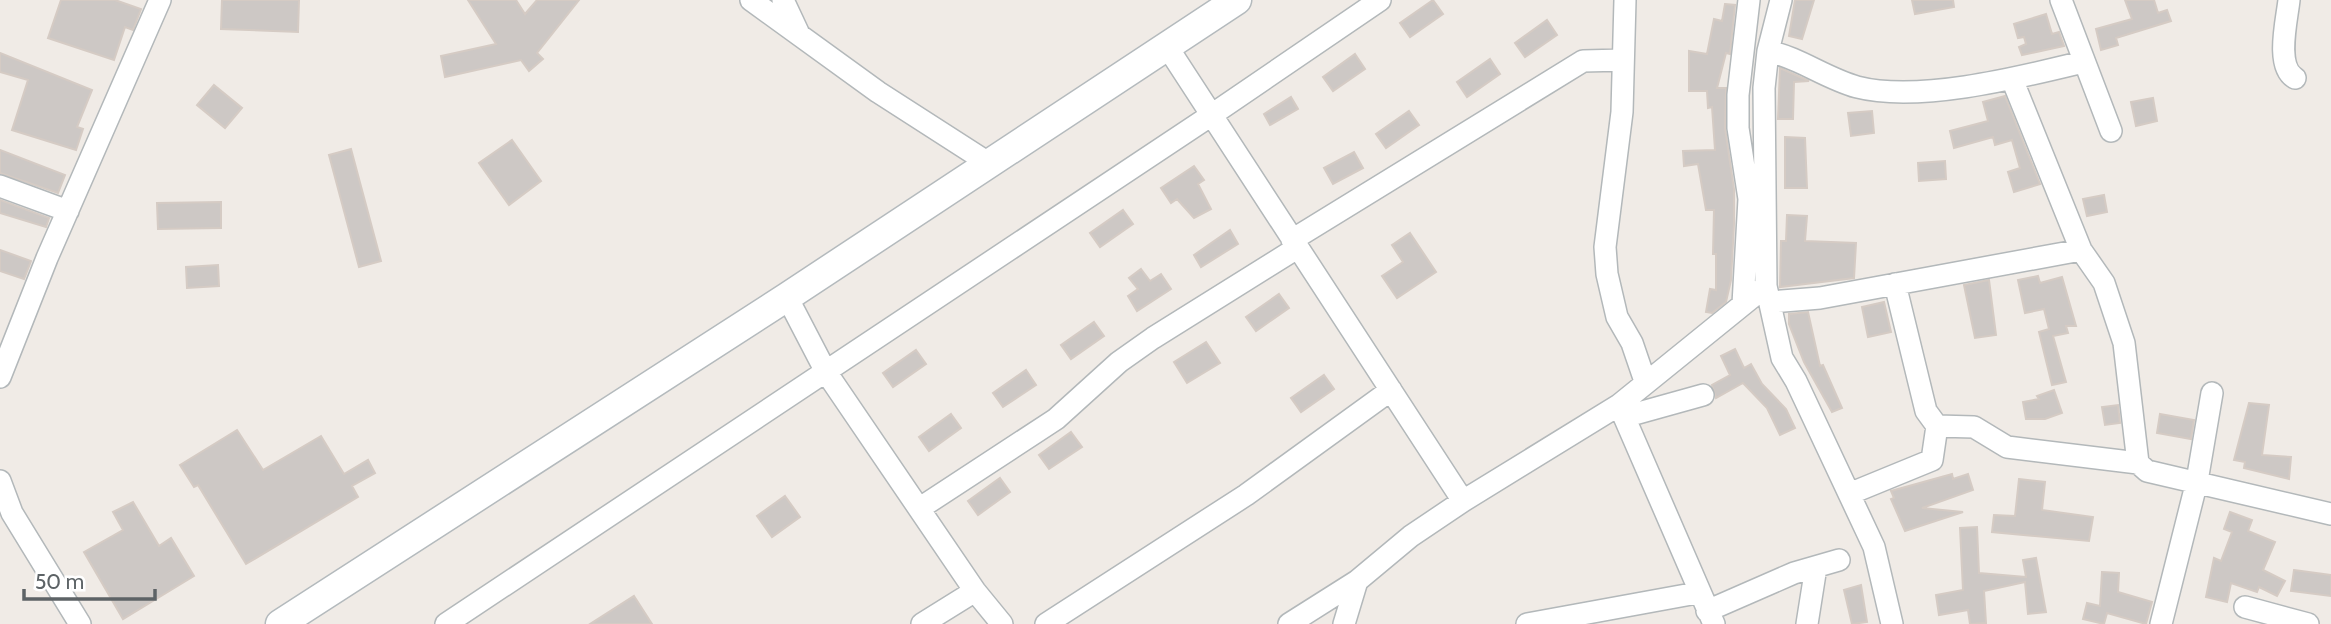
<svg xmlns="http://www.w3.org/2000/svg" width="2331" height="624" viewBox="0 0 2331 624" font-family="Cabin,sans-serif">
	<rect width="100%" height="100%" fill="#f0ebe6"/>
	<!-- building -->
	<path fill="#cdc8c5" stroke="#d5cbc4" stroke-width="2" d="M61,0H115L141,9L133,30L125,27L114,60L48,38Z
		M222,0H299L298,32L221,29Z
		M468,0H516L525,14L537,0H579L537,53L543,59L529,71L521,60L445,77L441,56L496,44Z
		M1433,0L1443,14L1410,37L1400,23Z
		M1795,0H1814L1802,39L1789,36Z
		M1912,0H1953L1954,7L1915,14Z
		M2125,0H2154L2158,13L2167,10L2171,21L2116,38L2118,45L2101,50L2096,29L2132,19Z
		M1725,4L1735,5L1730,54L1726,53L1717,88H1726L1725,128L1734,189V224L1731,280L1726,302L1712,313L1706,312L1710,289L1716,290V254H1713L1714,210H1706L1698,164L1684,166L1683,151L1715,150L1712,107L1708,108L1707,91H1689V51L1707,54L1714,19L1722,21Z
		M2046,14L2052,34L2059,32L2064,46L2022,55L2019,47L2026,44L2024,37L2018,38L2014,24Z
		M1547,20L1557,35L1525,57L1515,43Z
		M0,53L92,90L77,127L83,129L76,150L12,130L28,80L0,72Z
		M1355,54L1365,69L1333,91L1323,77Z
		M1490,59L1500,74L1467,97L1457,82Z
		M1780,68L1809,81L1794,82L1793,119H1778Z
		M214,85L242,108L225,128L197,105Z
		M2005,96L2040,184L2014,192L2008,172L2020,168L2012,140L1995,145L1993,137L1954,148L1950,131L1988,121L1983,102Z
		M1291,97L1298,109L1270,125L1264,114Z
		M2153,98L2157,121L2136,126L2131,102Z
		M1409,111L1419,125L1386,148L1376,134Z
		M1872,111L1874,133L1851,136L1848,113Z
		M1785,137L1805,138L1807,188H1785Z
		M512,140L541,181L509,205L479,163Z
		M351,149L381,261L359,267L329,155Z
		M0,150L65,175L58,193L0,173Z
		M1354,152L1363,168L1333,184L1324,168Z
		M1945,161L1946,179L1919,181L1918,163Z
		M1194,166L1204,180L1198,184L1211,209L1194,218L1177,199L1171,203L1161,188Z
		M2104,195L2107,212L2087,216L2083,199Z
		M0,200L49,218L46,227L0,213Z
		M221,202V228L158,229L157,203Z
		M1123,210L1133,224L1100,247L1090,233Z
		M1787,215L1807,216L1805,241L1856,243L1854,278L1780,287L1781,241H1786Z
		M1230,230L1238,244L1201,267L1194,255Z
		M1410,233L1436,272L1397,298L1382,276L1403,262L1392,245Z
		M0,250L31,261L24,279L0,271Z
		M218,265L219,286L187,288L186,267Z
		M1141,269L1150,281L1161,274L1171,289L1137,311L1128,296L1138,289L1129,278Z
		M2038,276L2040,283L2062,277L2076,326H2066L2068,333L2053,336L2066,382L2052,385L2039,332L2049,329L2044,309L2025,313L2018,280Z
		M1989,280L1996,335L1975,338L1964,285Z
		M1279,294L1289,308L1256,331L1246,317Z
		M1884,302L1891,332L1868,337L1862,307Z
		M1808,312L1820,366L1823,365L1842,408L1832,412L1804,362L1789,324V314Z
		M1094,322L1104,336L1071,359L1061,345Z
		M1206,342L1220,363L1187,383L1174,362Z
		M1735,349L1744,368L1751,364L1762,384L1786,409L1795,428L1780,435L1767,408L1743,383L1716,398L1712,385L1730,375L1721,356Z
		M916,350L926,364L893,387L883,373Z
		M1026,370L1036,385L1003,407L993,393Z
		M1324,375L1334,389L1301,412L1291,398Z
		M2054,390L2062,413L2045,419H2026L2023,402L2039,399L2037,396Z
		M2249,403L2269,405L2262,455L2291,457L2289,479L2244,468L2245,462L2234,460Z
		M2118,405L2120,423L2105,425L2102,407Z
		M951,414L961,428L929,451L919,437Z
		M2160,414L2194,420L2191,439L2157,433Z
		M237,430L263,470L321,436L344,474L368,460L375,473L352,486L358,497L246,564L198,485L194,487L180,465Z
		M1071,432L1082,447L1049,469L1039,455Z
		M1952,474L1953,479L1968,474L1973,490L1922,508L1963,512L1905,531L1891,499L1894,498L1891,491Z
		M1000,478L1010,492L978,515L968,501Z
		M2019,479L2045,482L2042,510L2093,517L2089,541L1992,532L1994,515L2015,516Z
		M785,496L800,517L772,537L757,516Z
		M133,502L159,546L171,538L194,576L123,619L84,552L123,530L113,512Z
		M2230,512L2252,520L2248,531L2275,542L2263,570L2285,581L2277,596L2259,587L2257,592L2231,583L2227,602L2206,597L2214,558L2221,561L2232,532L2224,529Z
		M1977,527L1979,573L2026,577L2023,560L2036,558L2046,612L2028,614L2025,582L1984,591L1986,623L1970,624L1968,610L1939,615L1936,595L1963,590L1960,528Z
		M2294,570L2331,575V596L2291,591Z
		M2102,572L2119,573L2118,592L2152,602L2146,624L2107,613L2104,624L2083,619L2087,603L2100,606Z
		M1861,585L1867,622L1852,624L1844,590Z
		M634,596L652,624H590Z"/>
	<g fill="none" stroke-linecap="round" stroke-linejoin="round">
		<!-- street casing -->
		<g stroke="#b3b8ba" stroke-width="24">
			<path id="street" d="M751,0L878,92L990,164
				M783,0L798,32
				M1625,0L1622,112L1605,247L1607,274L1617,317L1632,343L1645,381
				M1781,0L1768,51L1764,88L1766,286L1782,358L1796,381L1874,547L1892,624
				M2061,0L2111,131
				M2289,0C2287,20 2275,66 2295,78
				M1168,48L1463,501
				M1768,51C1800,58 1825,78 1857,87C1919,103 2021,77 2083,62
				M2012,79L2081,250L2104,283L2124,343L2138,463L2147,471L2331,514
				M0,186L68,211
				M1292,240L1583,61L1623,60
				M1895,284L1926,411L1937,426L1974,427L2007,447L2138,463
				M787,297L826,372L975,591L1002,624
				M1770,302L1820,298L2081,250
				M1743,304L1749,199L1738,128V95L1749,0
				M0,377L47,258L160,0
				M1619,405L1714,624
				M1624,417L1703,395
				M0,481L12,513L80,624
				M1849,494L1932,460L1937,426
				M920,508L1056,419L1119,362L1153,338L1297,248
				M2245,607L2308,624
				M1707,611L1794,573L1839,560
				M446,624L1210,116L1380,0
				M922,624L975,591
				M1046,624L1246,495L1391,390
				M1289,624L1357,581L1411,536L1463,501L1619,405L1766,286
				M1344,624L1357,581
				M1527,624L1697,593
				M1807,624L1816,567
				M2161,624L2197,481L2212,393"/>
		</g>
		<!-- secondary casing -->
		<g stroke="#b4babd" stroke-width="31">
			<path id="secondary" d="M280,624L787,297L1237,0"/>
		</g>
		<!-- street -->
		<use href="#street" stroke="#fff" stroke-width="21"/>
		<!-- secondary -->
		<use href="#secondary" stroke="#fff" stroke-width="28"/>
	</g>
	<!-- scale -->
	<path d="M24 589v10h131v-10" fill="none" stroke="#5d6366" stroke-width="3.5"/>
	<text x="35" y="589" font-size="21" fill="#5d6366" stroke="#ffffff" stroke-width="5" paint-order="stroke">50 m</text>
</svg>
